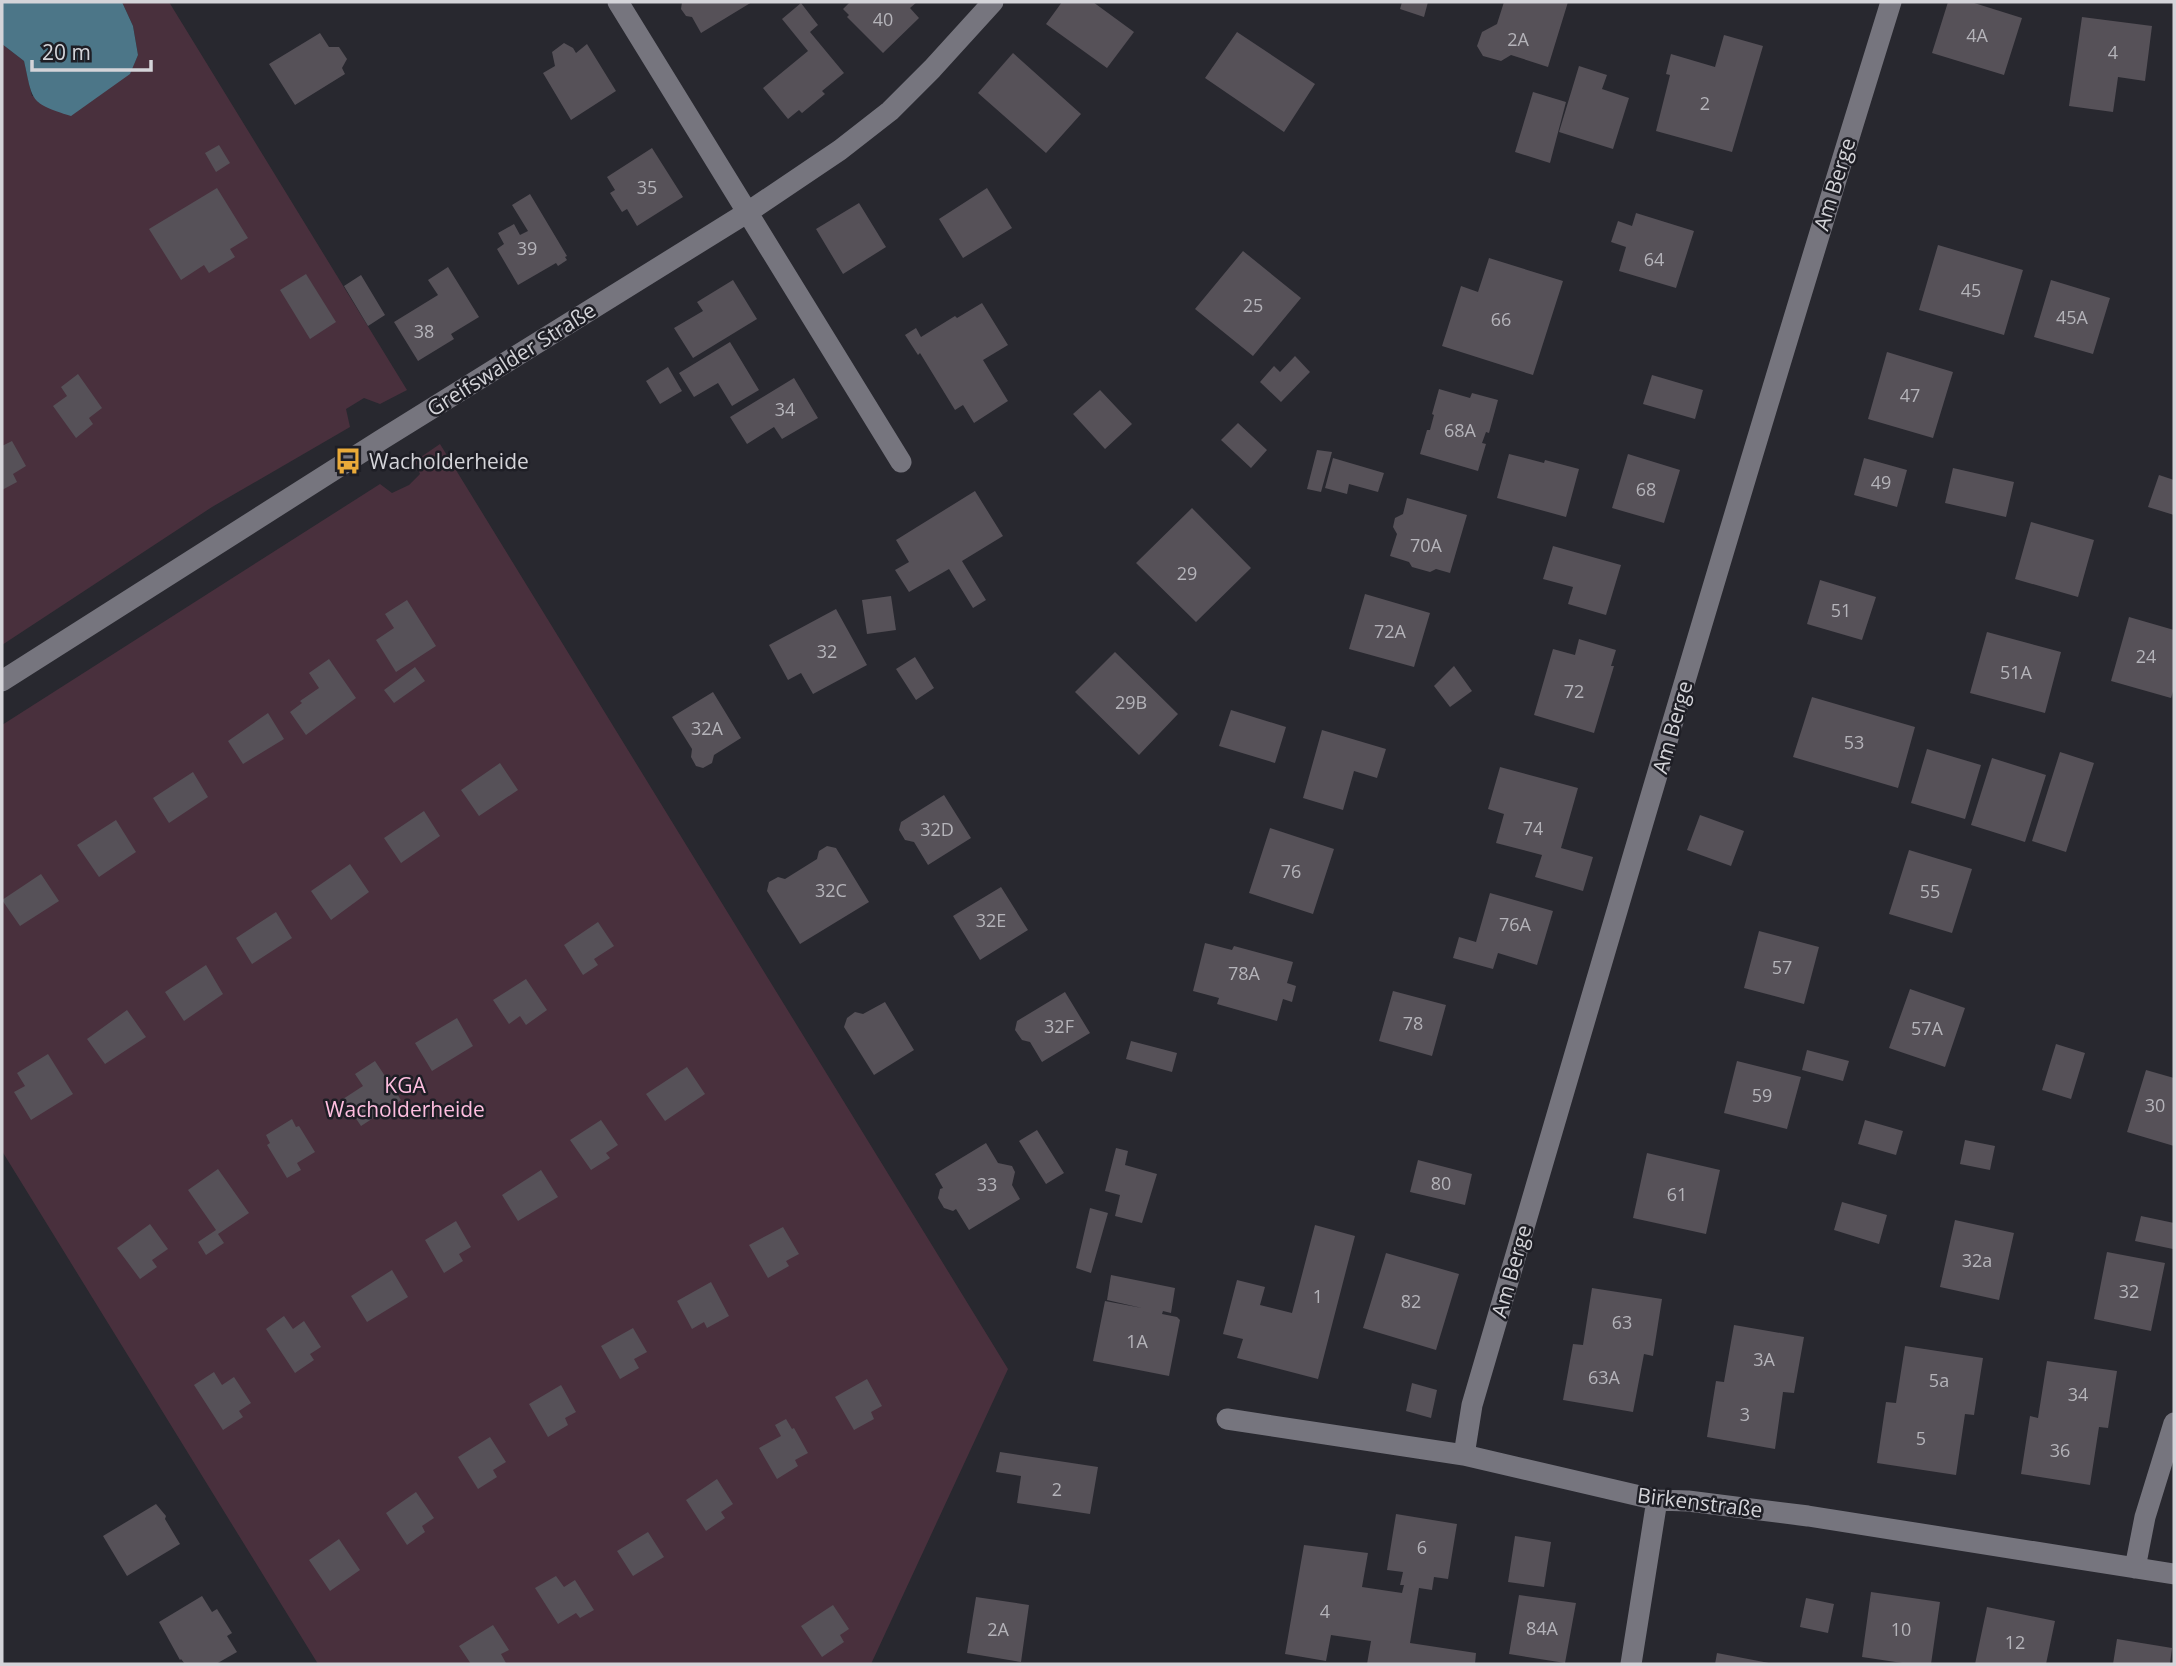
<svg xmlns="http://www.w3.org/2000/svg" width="2176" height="1666" viewBox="0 0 2176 1666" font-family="'Open Sans',sans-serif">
	<rect width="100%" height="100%" fill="#28282f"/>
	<!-- green -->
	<path fill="#49303d" d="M122,2H169L407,390L380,404L364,398L346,409L350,427L212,507L2,645V44L24,61L32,96L130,73L138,55L133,26Z
		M440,444L1008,1369L871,1664H318L2,1151V725L380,484L392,493L409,485L420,474L415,461Z"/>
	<!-- water -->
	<path fill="#4c7688" d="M2,2H122L133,26L138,55L130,74L71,116C29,103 33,101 24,61L2,44Z"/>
	<!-- building -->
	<path fill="#565158" d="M682,2H752L701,33L692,17L686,16L681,9Z
		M850,2L860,3L862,2H917L910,8L919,18L883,53L847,17L849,15L843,9Z
		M1062,2H1093L1134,32L1107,68L1046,24Z
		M1402,2H1428L1424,17L1400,9Z
		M1504,2H1568L1548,67L1511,55L1501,61L1483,56L1477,46L1482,32L1497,24Z
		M1948,2H1971L2022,18L2004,75L1932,53Z
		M801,3L818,25L810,32L844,73L822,91L825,94L802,113L799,110L788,119L763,88L808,51L782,19Z
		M2082,17L2152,26L2145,81L2118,77L2113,112L2069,106Z
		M1237,32L1315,84L1284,132L1205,78Z
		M320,33L329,47H339L347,59L342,68L345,74L295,105L269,64Z
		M1724,35L1763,46L1732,152L1656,131L1670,75L1666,74L1671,54L1715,67Z
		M564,43L573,48L576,53L587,44L616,91L571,120L543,73L555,66L552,52Z
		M1013,53L1081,114L1046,153L978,93Z
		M1579,66L1607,75L1602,89L1629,98L1613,149L1559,132Z
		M1533,92L1566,102L1550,163L1515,152Z
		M219,145L230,163L216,172L205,153Z
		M652,148L683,197L637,226L627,209L622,212L610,193L615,190L607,177Z
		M217,188L248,238L230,249L235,257L209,273L204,265L181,280L149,229Z
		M987,188L1012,228L963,258L939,219Z
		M530,194L567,256L565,257L567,260L558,266L556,263L518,285L497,249L504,244L498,233L514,224L520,235L528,231L512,205Z
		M859,203L886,247L843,274L816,229Z
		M1636,213L1694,231L1676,288L1619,271L1626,247L1611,242L1618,221L1632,226Z
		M1938,245L2023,270L2004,335L1919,310Z
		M1243,251L1301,298L1253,356L1195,309Z
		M1489,258L1563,281L1533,375L1442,346L1461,286L1478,292Z
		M448,267L479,317L451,334L454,339L418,361L394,322L438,295L428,280Z
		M306,274L336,322L310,339L280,290Z
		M361,275L385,315L368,326L344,286Z
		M733,280L757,319L693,358L674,328L703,311L697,302Z
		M2051,280L2110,298L2093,354L2034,337Z
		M982,303L1008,345L983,360L1008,401L974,423L963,405L955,410L920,353L918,355L905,335L916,328L921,337L955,316L957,318Z
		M730,342L759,390L732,406L718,383L694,397L679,373Z
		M1887,352L1953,372L1933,438L1868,419Z
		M1295,356L1310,372L1281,402L1260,382L1274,366L1280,372Z
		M668,367L682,391L660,404L646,381Z
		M78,374L102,408L89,418L93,424L76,438L53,406L67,396L61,387Z
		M1652,375L1703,390L1695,419L1643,404Z
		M794,378L818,418L782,439L774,427L747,444L730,417Z
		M1439,389L1470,398L1472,393L1498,400L1489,433L1486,432L1482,443L1486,444L1478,471L1420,454L1427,430H1430L1434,415L1432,414Z
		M1100,390L1132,424L1105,449L1073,414Z
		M1238,423L1267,450L1251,468L1221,440Z
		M12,441L26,466L13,474L17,482L2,490V446Z
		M1317,450L1332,452L1321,492L1307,489Z
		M1509,454L1544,463L1545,460L1579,469L1566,517L1497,498Z
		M1628,454L1680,470L1664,523L1612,508Z
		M1333,458L1384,473L1378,492L1349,484L1347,494L1325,488Z
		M1864,458L1907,470L1897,507L1854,495Z
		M1953,468L2014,482L2006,517L1945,503Z
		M2159,475L2174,480V515L2148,507Z
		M975,491L1003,536L962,561L986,600L973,608L949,569L909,592L895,570L909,562L896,540Z
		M1407,498L1467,515L1450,573L1436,569L1430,572L1412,567L1409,562L1390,556L1397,534L1393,527L1395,518L1403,514Z
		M1192,508L1251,568L1196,622L1136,563Z
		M2031,522L2094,540L2078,597L2015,579Z
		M1553,546L1621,565L1606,615L1568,604L1573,587L1543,579Z
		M1820,580L1876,597L1862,640L1807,624Z
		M1365,594L1430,613L1414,667L1349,649Z
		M891,596L896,630L867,634L862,600Z
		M407,600L436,646L396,672L376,640L394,628L385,614Z
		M836,609L867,665L813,694L801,673L788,680L769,645Z
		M2129,617L2174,630V688L2171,698L2111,681Z
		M1987,632L2061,652L2045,713L1970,693Z
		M1579,639L1616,650L1611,666H1614L1594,733L1534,715L1553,649L1575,655Z
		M1115,652L1178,714L1139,755L1075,692Z
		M915,657L934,688L916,700L896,669Z
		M329,659L356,698L306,735L290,712L302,703L300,701L319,688L309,673Z
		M1454,666L1472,691L1450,707L1434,686Z
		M415,667L425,681L394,703L384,690Z
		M713,692L741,738L714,755L712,763L703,768L696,766L691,757L692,749L672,717Z
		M1812,697L1915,727L1898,788L1793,757Z
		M1231,710L1286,727L1275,763L1219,746Z
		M268,713L284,739L243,764L228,741Z
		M1322,730L1386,749L1377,778L1354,771L1343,810L1303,798Z
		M1927,749L1981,765L1965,819L1911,803Z
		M2060,752L2094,763L2066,852L2032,841Z
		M1992,758L2046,775L2025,842L1971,825Z
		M500,763L518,790L479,816L461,790Z
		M1500,767L1578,788L1561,848L1593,857L1583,891L1535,877L1542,855L1496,843L1504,814L1488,809Z
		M193,772L208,797L169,823L153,798Z
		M944,795L971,838L928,865L914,842L905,840L899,830L901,822Z
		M424,811L440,836L401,863L384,838Z
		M1700,815L1744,831L1731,866L1687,850Z
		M116,820L136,852L99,877L77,845Z
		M1270,828L1334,849L1313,914L1249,893Z
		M827,846L836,848L869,902L800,944L767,891L769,882L778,877L785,879L817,859L819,851Z
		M1909,850L1972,869L1952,933L1889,914Z
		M350,864L369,892L331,920L311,891Z
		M41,874L59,901L20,926L2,900Z
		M1001,887L1028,930L980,960L953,916Z
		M1490,893L1553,911L1537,965L1498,953L1493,969L1453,958L1459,937L1476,942Z
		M276,912L292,938L252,964L236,938Z
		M598,922L614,946L594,959L598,965L583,975L564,945Z
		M1759,931L1819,947L1804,1004L1744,988Z
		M1205,943L1232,950L1234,946L1293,962L1287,983L1296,986L1292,1002L1283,999L1277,1021L1217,1004L1219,998L1193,991Z
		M206,965L223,994L184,1021L165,992Z
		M526,979L547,1010L526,1025L520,1016L509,1024L493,1000Z
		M1910,989L1965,1008L1945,1067L1889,1048Z
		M1393,991L1446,1005L1432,1056L1379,1041Z
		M1065,992L1090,1033L1042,1062L1030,1042L1022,1040L1015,1030L1017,1021Z
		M885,1002L914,1050L874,1075L844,1027L847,1018L855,1012L863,1014Z
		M127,1010L146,1037L105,1064L87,1039Z
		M457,1018L473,1046L432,1071L415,1043Z
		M1131,1041L1177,1053L1172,1072L1126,1059Z
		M2056,1044L2085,1053L2071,1099L2042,1090Z
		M1807,1050L1849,1061L1843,1081L1802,1070Z
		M48,1054L73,1094L31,1120L14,1092L25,1086L17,1073Z
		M375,1061L401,1100L361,1126L343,1099L363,1086L355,1074Z
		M1737,1061L1801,1077L1787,1129L1724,1113Z
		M687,1067L705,1094L665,1121L646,1094Z
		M2146,1070L2174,1078V1146L2127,1132Z
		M292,1119L296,1127L299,1126L315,1152L297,1163L301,1170L287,1178L267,1145L270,1143L266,1135Z
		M601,1120L618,1145L606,1153L610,1158L591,1170L570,1140Z
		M1865,1120L1903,1131L1896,1155L1858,1144Z
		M1037,1130L1064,1173L1046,1184L1019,1141Z
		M1965,1140L1995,1146L1990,1170L1960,1164Z
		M986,1143L998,1163L1012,1166L1015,1172L1012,1185L1020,1199L969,1230L956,1209L953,1211L944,1208L938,1198L940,1189L943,1188L935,1174Z
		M1116,1148L1128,1151L1125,1165L1157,1174L1142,1223L1115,1216L1120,1195L1105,1191Z
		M1647,1153L1720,1170L1706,1234L1633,1218Z
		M1418,1160L1472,1174L1465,1205L1410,1192Z
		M218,1169L249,1213L218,1234L224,1243L206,1255L198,1242L216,1230L188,1190Z
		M541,1170L558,1197L518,1221L502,1195Z
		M1842,1202L1887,1215L1879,1244L1834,1230Z
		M1090,1208L1108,1213L1091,1273L1076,1268Z
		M2141,1216L2174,1223L2173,1249L2135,1241Z
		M1955,1220L2014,1233L1999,1300L1940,1287Z
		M456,1221L471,1247L459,1254L463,1261L444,1273L425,1240Z
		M150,1224L168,1249L152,1260L157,1267L140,1279L117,1248Z
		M1315,1225L1355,1236L1318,1379L1237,1358L1243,1339L1223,1334L1237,1280L1265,1287L1260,1305L1292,1313Z
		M783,1227L799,1254L786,1261L789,1266L768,1278L749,1245Z
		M2107,1252L2165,1263L2151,1331L2094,1319Z
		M1386,1253L1459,1274L1436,1350L1363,1328Z
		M392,1270L408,1297L367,1322L351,1296Z
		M1111,1275L1175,1288L1171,1313L1163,1311L1162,1314L1177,1317L1180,1320L1169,1376L1093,1361L1105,1301L1142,1308L1107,1300Z
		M711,1282L729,1316L707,1328L704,1322L692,1329L677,1301Z
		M1592,1288L1662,1299L1653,1356L1644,1354L1633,1412L1563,1400L1573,1344L1583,1345Z
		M284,1316L293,1329L304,1321L321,1347L310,1354L314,1360L295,1373L266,1329Z
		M1734,1325L1804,1337L1794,1393L1783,1392L1775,1449L1707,1437L1716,1381L1724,1382Z
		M633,1328L647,1352L634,1359L639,1368L620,1379L601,1346Z
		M1905,1346L1983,1358L1974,1415L1965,1414L1956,1475L1877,1463L1886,1402L1896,1403Z
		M2047,1361L2117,1371L2108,1428L2099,1427L2090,1485L2021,1474L2030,1416L2038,1418Z
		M214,1372L222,1385L234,1377L251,1403L239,1411L243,1417L223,1430L194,1385Z
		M867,1379L882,1406L871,1412L874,1419L854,1430L835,1397Z
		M1412,1383L1437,1390L1431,1418L1406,1411Z
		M561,1385L576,1412L565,1418L568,1425L548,1437L529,1404Z
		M786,1419L792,1429L794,1428L808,1453L795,1460L798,1466L777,1479L759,1448L781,1436L775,1425Z
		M490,1437L506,1462L493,1470L497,1477L478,1489L458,1457Z
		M1000,1452L1098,1467L1090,1514L1017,1503L1021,1476L996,1472Z
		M717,1479L733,1504L721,1512L725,1518L706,1531L686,1500Z
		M416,1492L434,1518L422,1526L425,1532L407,1545L386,1513Z
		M156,1504L166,1516L165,1519L180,1544L127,1576L103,1536Z
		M1396,1514L1457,1524L1448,1579L1434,1577L1432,1590L1419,1588L1410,1643L1476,1653L1475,1664H1367L1371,1641L1331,1635L1326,1661L1285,1654L1304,1545L1368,1553L1362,1587L1402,1593L1404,1585H1400L1403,1572L1387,1570Z
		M648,1532L664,1557L633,1576L617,1551Z
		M1515,1536L1551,1542L1544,1587L1508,1582Z
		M339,1539L360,1570L330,1591L309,1560Z
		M556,1576L564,1587L575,1580L594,1610L580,1618L576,1613L558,1624L535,1588Z
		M1871,1592L1940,1602L1931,1664H1909L1862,1657Z
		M1519,1595L1576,1603L1565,1663L1509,1654Z
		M202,1596L212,1612L217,1609L232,1633L227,1636L237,1652L216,1664H185L181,1659L180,1660L159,1622Z
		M976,1597L1029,1605L1021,1662L967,1653Z
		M1806,1598L1834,1604L1828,1633L1800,1627Z
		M833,1605L849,1629L840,1635L844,1642L822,1657L801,1626Z
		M1987,1607L2055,1621L2046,1664H1975Z
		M493,1625L509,1650L501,1654L506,1663L471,1664L459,1646Z
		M2117,1639L2172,1648L2170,1664H2113Z
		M1717,1653L1769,1663V1664H1715Z"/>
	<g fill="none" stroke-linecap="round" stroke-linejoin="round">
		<!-- minor -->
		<path stroke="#76757e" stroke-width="21" d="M618,2L901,462
			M2,681L381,440L748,212L840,150L890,111L932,69L993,2
			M1227,1419L1464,1455L1657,1500L1688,1501L1808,1516L2174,1574
			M1464,1455L1472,1405C1609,937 1746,468 1891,2
			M2135,1568L2145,1517L2174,1423
			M1631,1664L1657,1500"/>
	</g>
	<!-- icons -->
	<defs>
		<g id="bus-bare" transform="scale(2.1)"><path d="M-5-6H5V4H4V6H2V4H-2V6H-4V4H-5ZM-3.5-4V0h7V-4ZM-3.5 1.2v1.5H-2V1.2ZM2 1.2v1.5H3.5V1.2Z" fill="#eaaa39" stroke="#1e1e25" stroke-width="2.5" paint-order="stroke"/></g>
	</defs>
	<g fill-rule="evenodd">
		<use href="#bus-bare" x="348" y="461"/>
	</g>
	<g text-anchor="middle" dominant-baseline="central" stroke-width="5" stroke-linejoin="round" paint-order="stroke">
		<!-- number labels -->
		<g font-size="18" fill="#b4b3b9">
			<text x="883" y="19">40</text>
			<text x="1977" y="35">4A</text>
			<text x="1518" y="39">2A</text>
			<text x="2113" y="52">4</text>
			<text x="1705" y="103">2</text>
			<text x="647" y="187">35</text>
			<text x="527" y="248">39</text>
			<text x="1654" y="259">64</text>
			<text x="1971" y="290">45</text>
			<text x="1253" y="305">25</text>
			<text x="2072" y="317">45A</text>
			<text x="1501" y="319">66</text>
			<text x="424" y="331">38</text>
			<text x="1910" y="395">47</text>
			<text x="785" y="409">34</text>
			<text x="1460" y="430">68A</text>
			<text x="1881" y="482">49</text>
			<text x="1646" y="489">68</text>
			<text x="1426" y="545">70A</text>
			<text x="1187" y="573">29</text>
			<text x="1841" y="610">51</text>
			<text x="1390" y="631">72A</text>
			<text x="827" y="651">32</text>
			<text x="2146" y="656">24</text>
			<text x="2016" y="672">51A</text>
			<text x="1574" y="691">72</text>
			<text x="1131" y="702">29B</text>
			<text x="707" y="728">32A</text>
			<text x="1854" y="742">53</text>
			<text x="1533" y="828">74</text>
			<text x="937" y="829">32D</text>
			<text x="1291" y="871">76</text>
			<text x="831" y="890">32C</text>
			<text x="1930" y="891">55</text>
			<text x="991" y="920">32E</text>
			<text x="1515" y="924">76A</text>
			<text x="1782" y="967">57</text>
			<text x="1244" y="973">78A</text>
			<text x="1413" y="1023">78</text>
			<text x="1059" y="1026">32F</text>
			<text x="1927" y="1028">57A</text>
			<text x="1762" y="1095">59</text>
			<text x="2155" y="1105">30</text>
			<text x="1441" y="1183">80</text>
			<text x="987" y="1184">33</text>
			<text x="1677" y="1194">61</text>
			<text x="1977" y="1260">32a</text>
			<text x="2129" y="1291">32</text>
			<text x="1318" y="1296">1</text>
			<text x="1411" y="1301">82</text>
			<text x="1622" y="1322">63</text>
			<text x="1137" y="1341">1A</text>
			<text x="1764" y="1359">3A</text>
			<text x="1604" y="1377">63A</text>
			<text x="1939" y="1380">5a</text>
			<text x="2078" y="1394">34</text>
			<text x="1745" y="1414">3</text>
			<text x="1921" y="1438">5</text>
			<text x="2060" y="1450">36</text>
			<text x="1057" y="1489">2</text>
			<text x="1422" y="1547">6</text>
			<text x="1325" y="1611">4</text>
			<text x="1542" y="1628">84A</text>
			<text x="998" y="1629">2A</text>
			<text x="1901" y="1629">10</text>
			<text x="2015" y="1642">12</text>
		</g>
		<!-- street labels -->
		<g font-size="21" fill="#d4d4d9" stroke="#1e1e25">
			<text transform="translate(1834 184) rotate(-73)">Am Berge</text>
			<text transform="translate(511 359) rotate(-32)">Greifswalder Straße</text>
			<text transform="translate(1672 727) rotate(-74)">Am Berge</text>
			<text transform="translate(1511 1271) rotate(-74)">Am Berge</text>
			<text transform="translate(1700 1502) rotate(7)">Birkenstraße</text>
		</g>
		<!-- poi labels -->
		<g font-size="21" fill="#d4d4d9" stroke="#1e1e25" text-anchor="start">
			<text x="369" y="461">Wacholderheide</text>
		</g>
		<!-- park labels -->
		<g font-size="21" fill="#febedf" stroke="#1e1e25">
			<text x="405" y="1085">KGA<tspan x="405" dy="24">Wacholderheide</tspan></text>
		</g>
	</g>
	<!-- border -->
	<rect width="2176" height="1666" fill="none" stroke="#d4d4d9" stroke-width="7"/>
	<!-- scale -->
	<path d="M32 60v10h119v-10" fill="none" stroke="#d4d4d9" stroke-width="3.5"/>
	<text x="42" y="60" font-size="21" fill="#d4d4d9" stroke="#1e1e25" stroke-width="5" paint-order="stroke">20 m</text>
</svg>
